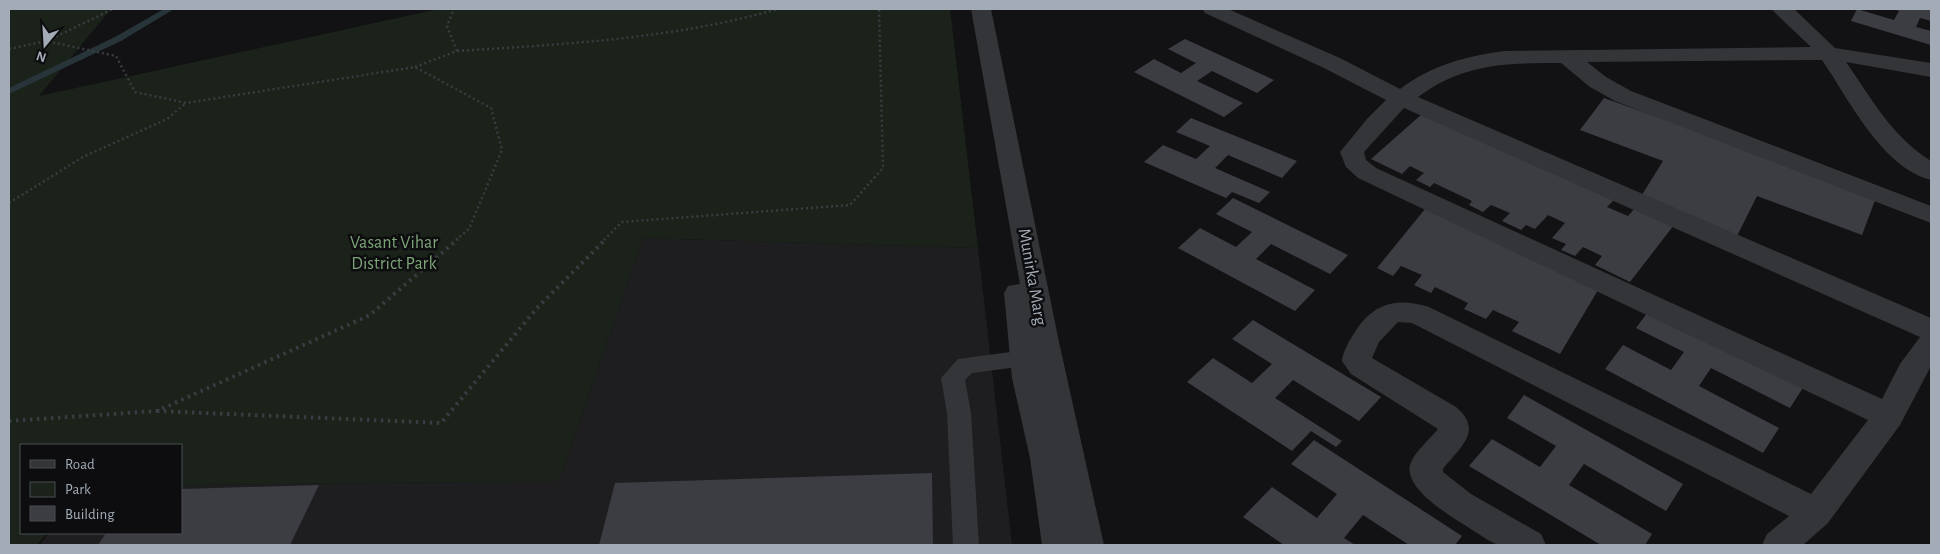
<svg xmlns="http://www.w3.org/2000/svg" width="1940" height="554" viewBox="0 0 1940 554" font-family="'Alegreya Sans',sans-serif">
	<rect width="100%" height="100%" fill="#121214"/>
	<!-- built -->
	<path fill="#1e1e21" d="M643,238L978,248L1012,545H40L49,533H181V485L559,481Z"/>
	<!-- green -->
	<path fill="#1a221a" d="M9,9H111L39,96L439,9H950L978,248L643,238L559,481L181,485V445H21V533H47L37,545H9Z"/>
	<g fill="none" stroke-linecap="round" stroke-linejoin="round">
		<!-- stream -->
		<path fill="#273439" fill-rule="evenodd" d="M164,9H174L121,41L9,94V88L115,37Z"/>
	</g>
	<!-- building -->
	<path fill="#3c3d42" d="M1857,9L1894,20L1899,11L1894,9H1931V21L1920,18L1916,27L1931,31V45L1851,21Z
		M1185,39L1274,80L1257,93L1212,71L1197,81L1243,103L1224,117L1134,72L1154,59L1181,73L1196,63L1168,49Z
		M1604,98L1877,195L1862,235L1757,196L1737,236L1640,198L1663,161L1580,130Z
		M1422,114L1615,199L1607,207L1628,216L1635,208L1674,225L1630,282L1595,265L1602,256L1583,247L1575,256L1561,250L1566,244L1552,238L1565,223L1548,215L1535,229L1526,225L1521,230L1502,221L1510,213L1491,205L1483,212L1469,205L1472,201L1434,183L1430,187L1416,180L1424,173L1410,166L1402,174L1371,159Z
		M1191,118L1297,161L1282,178L1228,155L1215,168L1270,192L1259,203L1232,192L1226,198L1144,162L1163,145L1196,159L1210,146L1176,132Z
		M1233,198L1348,255L1330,274L1271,244L1256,259L1315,290L1295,311L1178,248L1200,228L1236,247L1252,232L1216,214Z
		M1425,209L1601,285L1560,354L1512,331L1519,322L1493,310L1486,319L1464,309L1468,303L1435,287L1431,293L1414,285L1422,275L1401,266L1393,276L1377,268Z
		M1650,309L1804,386L1790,408L1711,368L1699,386L1779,428L1763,453L1605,369L1623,345L1671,370L1684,352L1636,328Z
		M1253,320L1381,397L1359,421L1293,380L1275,398L1342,441L1336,447L1311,431L1292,451L1187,382L1213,358L1252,383L1272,364L1232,339Z
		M1524,395L1683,484L1666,511L1584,464L1569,485L1652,534L1645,545H1601L1469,466L1492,439L1540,467L1556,446L1507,418Z
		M1314,440L1462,536L1455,545H1409L1363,515L1344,538L1355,545H1284L1243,517L1272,487L1317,518L1337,494L1291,464Z
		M932,473L933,545H599L615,483Z
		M319,485L290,545H98L106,533H181V489Z"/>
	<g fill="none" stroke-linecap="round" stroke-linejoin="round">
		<!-- path-far1 -->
		<path stroke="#393c40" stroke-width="2.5" stroke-dasharray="2 3" stroke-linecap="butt" d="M47,41L113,9
			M9,49L46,41L116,56L135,92L186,103L415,67L491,108L502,150L469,229L456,240
			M457,51C566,44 673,39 778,9
			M415,67L457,51L447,26L454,9
			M9,203L83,157L167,119L186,103
			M604,240L622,222L850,205L883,168L879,9"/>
		<!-- path -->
		<path stroke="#393c40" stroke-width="4" stroke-dasharray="2.5 4.5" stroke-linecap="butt" d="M157,411L441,423L537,308L606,239
			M9,421L157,411L370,315L458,239"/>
		<!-- service -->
		<path fill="#333539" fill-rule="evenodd" d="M1025,350L1033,353L1036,359L1033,365L972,373L965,380L971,413L979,545H953L947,413L941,378L958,359Z"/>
		<!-- minor -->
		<path fill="#333539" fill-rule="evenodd" d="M1202,9H1228L1340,58L1400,89C1432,65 1466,56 1505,51L1811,47L1771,9H1794L1835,48L1931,63V77L1846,62C1872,99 1892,137 1931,161V180C1881,167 1849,99 1822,60L1587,62L1606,77L1631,91L1931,206V223L1615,101L1590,87L1561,63C1507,63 1463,63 1418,97L1931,318V366L1900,425L1828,523L1803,545H1762L1767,534L1789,516L1412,323L1398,322L1379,342L1372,358L1456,407C1484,431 1460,447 1443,469V472L1471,494L1541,534L1546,545C1532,546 1515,547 1500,545C1492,544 1481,535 1474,531C1456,519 1404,491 1410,465C1414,452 1430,439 1438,429L1351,374L1342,361C1343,351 1349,341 1355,332C1373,303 1397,297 1429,307L1811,494L1868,420L1358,178L1346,167L1340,152L1367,119L1386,100L1324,68L1205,13ZM1404,108L1920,337L1900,364L1882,399L1376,168L1366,160L1364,152Z"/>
		<!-- tertiary -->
		<path fill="#333539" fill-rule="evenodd" d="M971,9H991L1059,342L1104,545H1042L1030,458L1012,378L1004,293L1008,286L1020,284Z"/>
	</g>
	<g text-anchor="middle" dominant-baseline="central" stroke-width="5" stroke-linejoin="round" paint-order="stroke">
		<!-- park labels -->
		<g font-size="18" fill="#7ca377" stroke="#0d0d0f">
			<text x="394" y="243">Vasant Vihar<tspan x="394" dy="21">District Park</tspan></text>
		</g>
		<!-- street labels -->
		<g font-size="18" fill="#a2abb6" stroke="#0d0d0f">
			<text transform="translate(1032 277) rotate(80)">Munirka Marg</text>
		</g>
	</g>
	<!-- border -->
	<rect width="1940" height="554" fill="none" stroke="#a2abb6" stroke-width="20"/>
	<!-- legend -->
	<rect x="20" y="444" width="162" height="90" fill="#0d0d0f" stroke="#494c52"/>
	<rect x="30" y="460" width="25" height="8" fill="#333539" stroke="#494c52"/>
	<text x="65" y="469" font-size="15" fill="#a2abb6">Road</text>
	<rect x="30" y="482" width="25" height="15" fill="#1a221a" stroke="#494c52"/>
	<text x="65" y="494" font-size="15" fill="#a2abb6">Park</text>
	<rect x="30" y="506" width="25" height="15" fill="#3c3d42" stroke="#494c52"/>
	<text x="65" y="519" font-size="15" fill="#a2abb6">Building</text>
	<!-- north arrow -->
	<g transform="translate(45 45) rotate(198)" stroke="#0d0d0f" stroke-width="4" paint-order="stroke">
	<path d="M0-4L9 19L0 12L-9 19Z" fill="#a2abb6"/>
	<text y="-8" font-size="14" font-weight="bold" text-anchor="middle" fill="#a2abb6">N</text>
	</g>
</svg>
